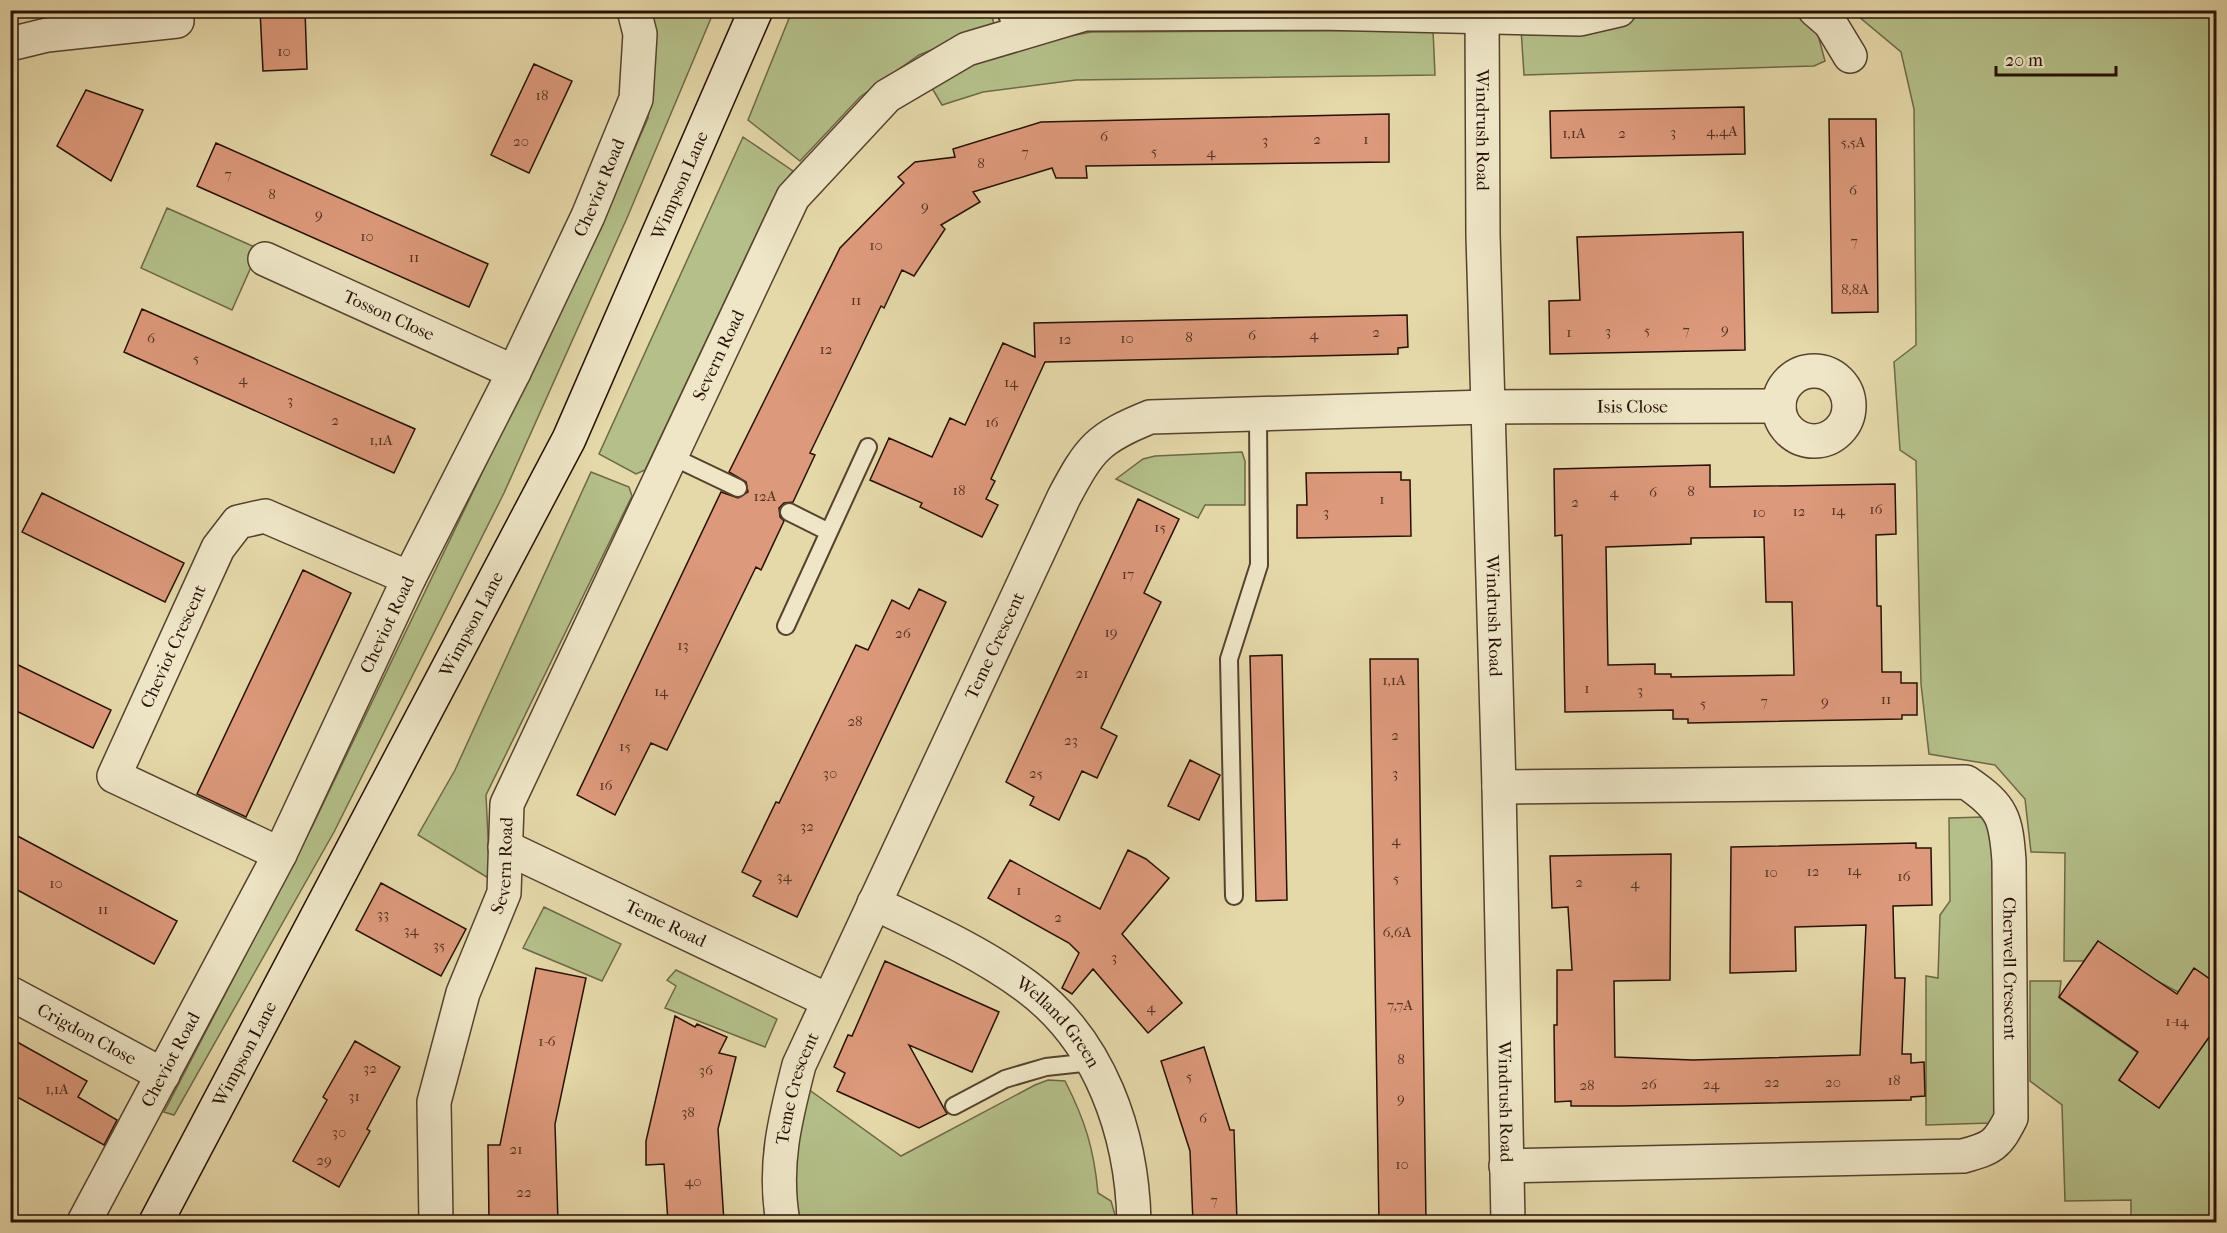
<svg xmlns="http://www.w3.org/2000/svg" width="2227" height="1233" viewBox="0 0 2227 1233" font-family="'IM FELL French Canon',serif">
	<rect width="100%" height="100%" fill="#e5d8a9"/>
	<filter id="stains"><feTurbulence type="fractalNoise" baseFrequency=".00333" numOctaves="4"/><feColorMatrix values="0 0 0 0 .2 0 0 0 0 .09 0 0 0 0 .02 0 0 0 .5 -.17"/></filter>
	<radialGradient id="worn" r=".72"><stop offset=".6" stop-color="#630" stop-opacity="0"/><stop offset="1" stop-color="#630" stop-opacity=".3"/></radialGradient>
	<!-- green -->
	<path fill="#b4bf89" stroke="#6e6847" stroke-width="1.5" d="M651,11H714L627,218L504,493L334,832L174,1115L164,1112L312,827L603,221L648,118L654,70Z
		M792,11H991L994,25L919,55L860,97L800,161L748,120Z
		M1662,11H1791L1817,31L1825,61L1814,66L1524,75L1521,29H1586Z
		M1852,11H2216V984L2178,992L2157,981L2098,941L2084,961H2064L2065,853L2031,852L2025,799L1995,765L1929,754L1921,684L1916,461L1900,450L1894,362L1916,345L1914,109L1901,52Z
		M1433,30L1435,75L1076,80L983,92L942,105L929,83C982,60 1034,42 1091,32Z
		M743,137L793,171L772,201L645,470L636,474L599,454Z
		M167,208L259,249L232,310L141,268Z
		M1242,452L1245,461V505H1205L1198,518L1116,479L1143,459L1155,456Z
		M591,472L629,487L632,496L486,795L490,879L418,835L455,770Z
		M1984,817L1993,831L1994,1120L1991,1123L1926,1125V976L1938,978L1940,915L1950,901L1949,818Z
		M544,907L621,944L602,981L523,948Z
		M676,970L777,1019L765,1047L665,1008L676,986L667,980Z
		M2030,981H2061L2059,998L2138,1053L2119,1080L2159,1108L2216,1026V1222H2131V1200L2065,1201L2062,1105L2030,1081Z
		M1048,1080L1065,1081C1085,1120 1094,1149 1098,1193L1111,1201L1117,1222H796L793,1152L808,1089L901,1156L1035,1085Z"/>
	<!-- building -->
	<path fill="#dc997b" stroke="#271005" stroke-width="1.5" fill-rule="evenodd" d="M260,10H305L307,69L263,71Z
		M534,64L572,81L529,173L491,155Z
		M86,90L143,110L111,181L57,146Z
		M1744,107L1745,154L1551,158L1550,111Z
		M1389,114V162L1086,166L1087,178H1056L1052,168L973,192L980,202L941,225L945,229L914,276L902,270L884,308L881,306L810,453L815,455L793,502L784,503L779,508L780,517L784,521L761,570L756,567L667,750L651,743L615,815L577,795L721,492L738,498L748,492L746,482L729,472L840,248L904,183L898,177L915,162L955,157L953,149L1041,122Z
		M1829,119H1876L1878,312L1832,313Z
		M216,143L488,264L469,307L197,186Z
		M1743,232L1745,350L1550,354L1549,301L1580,300L1577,237Z
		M142,309L415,429L394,473L124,352Z
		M1407,315L1408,347L1398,348V354L1045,362L991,479L995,481L986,499L998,505L982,537L920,507L922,503L870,480L889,438L932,457L950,418L965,425L1003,343L1035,357L1034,323Z
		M1710,465V487L1895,484L1896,534L1876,535L1877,606H1881L1882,672H1901V683H1917V715H1902V719L1688,723V719H1673V710L1565,712L1562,535L1555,536L1554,469ZM1764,537L1766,602H1792L1794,675L1671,677V674H1655V664L1608,665L1606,547L1691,544V538Z
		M1401,472V480H1410L1411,536L1297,538V505H1307L1306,473Z
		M42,493L184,563L165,602L22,532Z
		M1138,499L1179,519L1144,593L1161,602L1101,728L1117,736L1097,778L1082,771L1059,820L1030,805L1034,797L1006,782Z
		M303,570L351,593L246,817L197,794Z
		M919,589L946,602L797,917L753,896L761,881L742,872L776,802L779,803L856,645L868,650L892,600L909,609Z
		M1282,655L1287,900L1256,901L1250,656Z
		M1370,659H1418L1426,1222H1379Z
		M10,661L111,710L93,748L10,708Z
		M1190,760L1220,775L1199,820L1168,806Z
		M10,832L177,921L154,964L10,886Z
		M1916,843V848H1931L1932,905L1893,906L1895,978H1905L1902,1054H1911V1063L1924,1062L1925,1096L1911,1097V1100L1619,1106H1571V1101L1555,1102L1554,1025H1557V970H1572L1568,907L1552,908L1550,856L1671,854L1670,980L1614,981L1615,1057L1693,1060L1860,1055L1866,925L1795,927L1796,971L1730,973L1731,847Z
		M1128,850L1146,859L1169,878L1122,934L1182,1003L1148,1033L1093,969L1072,994L1062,988L1079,953L1069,943L988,898L1010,860L1100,909Z
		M381,883L466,929L441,976L356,930Z
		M2098,941L2177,994L2194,968L2217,984V1026L2159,1108L2119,1080L2138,1052L2059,997Z
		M885,961L999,1012L972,1072L909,1045L947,1114L919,1128L837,1091L845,1073L834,1067L848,1035L852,1036Z
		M536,968L586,978L555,1124L558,1222H489L488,1145H500Z
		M675,1016L695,1027L697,1024L727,1037L719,1053L736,1057L718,1129L724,1222H668L664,1164L646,1165V1141Z
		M10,1038L87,1081L78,1097L117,1120L104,1145L10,1093Z
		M355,1041L400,1067L367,1129L370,1131L339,1187L293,1161L327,1100L323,1097Z
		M1204,1047L1230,1130H1234L1237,1222H1193L1190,1151L1161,1061Z"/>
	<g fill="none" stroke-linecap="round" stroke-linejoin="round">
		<!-- lane casing -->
		<g stroke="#56422e" stroke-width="20">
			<path id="lane" d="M1006,10L1013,36
				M671,456L738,488
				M829,532L868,447
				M786,626L829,532L789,512
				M1234,896L1229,659L1259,565L1258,414
				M954,1106L1005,1079L1046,1067L1092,1062"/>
		</g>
		<!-- street casing -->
		<g stroke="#56422e" stroke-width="36">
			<g id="street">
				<path id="s1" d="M1482,10L1483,235L1499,787L1508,1222"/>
				<path d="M1815,10L1830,23L1850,56"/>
				<path d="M10,44L47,35L177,21"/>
				<path id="s2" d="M265,259L514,372"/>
				<circle cx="1814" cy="406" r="35"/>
				<path id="s3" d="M1499,787L1966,782C2003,807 2006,818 2009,861L2011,1118C1997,1145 1993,1148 1963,1156L1506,1166"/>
				<path id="s4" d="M505,847L827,1000"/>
				<path id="s5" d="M280,854L114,776L218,548L238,522L265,516L409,578"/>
				<path id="s6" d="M874,903C926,928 980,952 1026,986C1101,1041 1132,1134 1134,1222"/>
				<path id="s7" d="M10,993L163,1075"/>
				<path id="s8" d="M84,1222L280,854L409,578L514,372L588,216L636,99L640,34L634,10"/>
				<path id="s9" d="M436,1222L434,1102L463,993L504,893L507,804L793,197L887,96L967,49L1085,14L1320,13L1580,19L1619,10"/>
				<path id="s10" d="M783,1222C773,1166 785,1119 799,1065L1064,497C1090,448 1098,438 1150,417L1486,407L1779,406"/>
			</g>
		</g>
		<!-- secondary casing -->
		<g stroke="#271005" stroke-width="36">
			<g id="secondary">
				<path id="s11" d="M156,1222L569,439L756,10"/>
			</g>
		</g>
		<!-- lane -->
		<use href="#lane" stroke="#eee6c7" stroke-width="16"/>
		<!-- street -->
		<use href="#street" stroke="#eee6c7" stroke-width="33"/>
		<!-- secondary -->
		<use href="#secondary" stroke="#eee6c7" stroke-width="33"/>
	</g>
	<g text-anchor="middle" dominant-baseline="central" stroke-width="5" stroke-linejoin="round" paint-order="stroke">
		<!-- number labels -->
		<g font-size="15" fill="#543222">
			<text x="284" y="51">10</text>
			<text x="542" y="95">18</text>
			<text x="1722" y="131">4,4A</text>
			<text x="1673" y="132">3</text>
			<text x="1574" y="133">1,1A</text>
			<text x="1622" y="133">2</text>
			<text x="1104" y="136">6</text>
			<text x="1317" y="139">2</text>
			<text x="1366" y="139">1</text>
			<text x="1265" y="140">3</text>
			<text x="521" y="141">20</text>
			<text x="1853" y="142">5,5A</text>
			<text x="1154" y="151">5</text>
			<text x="1025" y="152">7</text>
			<text x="1211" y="152">4</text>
			<text x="981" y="163">8</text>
			<text x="228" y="174">7</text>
			<text x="1853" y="190">6</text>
			<text x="272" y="194">8</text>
			<text x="925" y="206">9</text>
			<text x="319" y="214">9</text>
			<text x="367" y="236">10</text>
			<text x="1854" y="241">7</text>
			<text x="876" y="245">10</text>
			<text x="414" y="257">11</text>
			<text x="1855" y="289">8,8A</text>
			<text x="856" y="300">11</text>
			<text x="1725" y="329">9</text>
			<text x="1647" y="330">5</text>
			<text x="1686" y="330">7</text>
			<text x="1608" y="331">3</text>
			<text x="1376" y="332">2</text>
			<text x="1569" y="332">1</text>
			<text x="1314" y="334">4</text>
			<text x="1252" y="335">6</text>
			<text x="1189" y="337">8</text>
			<text x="151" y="338">6</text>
			<text x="1127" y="338">10</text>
			<text x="1065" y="339">12</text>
			<text x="826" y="349">12</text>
			<text x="196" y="358">5</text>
			<text x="243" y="379">4</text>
			<text x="1011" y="382">14</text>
			<text x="290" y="400">3</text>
			<text x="335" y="420">2</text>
			<text x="992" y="422">16</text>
			<text x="381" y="440">1,1A</text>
			<text x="959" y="490">18</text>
			<text x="1691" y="491">8</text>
			<text x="1614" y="492">4</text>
			<text x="1653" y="492">6</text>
			<text x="765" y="496">12A</text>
			<text x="1382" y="499">1</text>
			<text x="1575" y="502">2</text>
			<text x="1876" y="509">16</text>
			<text x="1838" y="510">14</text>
			<text x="1799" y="511">12</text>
			<text x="1326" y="512">3</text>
			<text x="1759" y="512">10</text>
			<text x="1160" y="527">15</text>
			<text x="1128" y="574">17</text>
			<text x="1111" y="632">19</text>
			<text x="903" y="633">26</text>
			<text x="683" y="645">13</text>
			<text x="1082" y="673">21</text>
			<text x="1394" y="680">1,1A</text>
			<text x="1587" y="688">1</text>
			<text x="1640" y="690">3</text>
			<text x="661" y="691">14</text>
			<text x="1886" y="699">11</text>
			<text x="1764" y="701">7</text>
			<text x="1825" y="701">9</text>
			<text x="1703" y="703">5</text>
			<text x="855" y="721">28</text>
			<text x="1395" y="735">2</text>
			<text x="1071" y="740">23</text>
			<text x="625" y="746">15</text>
			<text x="830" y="773">30</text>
			<text x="1036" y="773">25</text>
			<text x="1395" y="773">3</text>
			<text x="606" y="785">16</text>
			<text x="807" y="826">32</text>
			<text x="1396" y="840">4</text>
			<text x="1854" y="870">14</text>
			<text x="1813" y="871">12</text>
			<text x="1771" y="872">10</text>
			<text x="784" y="876">34</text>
			<text x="1904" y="876">16</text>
			<text x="1396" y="878">5</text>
			<text x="1579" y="882">2</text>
			<text x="56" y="883">10</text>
			<text x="1635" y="883">4</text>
			<text x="1019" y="890">1</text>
			<text x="103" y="909">11</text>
			<text x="383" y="914">33</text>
			<text x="1058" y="917">2</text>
			<text x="411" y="930">34</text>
			<text x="1397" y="932">6,6A</text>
			<text x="439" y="945">35</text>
			<text x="1114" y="957">3</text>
			<text x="1400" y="1005">7,7A</text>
			<text x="1151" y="1007">4</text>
			<text x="2177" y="1021">1-14</text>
			<text x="547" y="1041">1-6</text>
			<text x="1401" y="1059">8</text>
			<text x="370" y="1068">32</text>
			<text x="706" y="1070">36</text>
			<text x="1189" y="1076">5</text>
			<text x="1894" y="1080">18</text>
			<text x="1772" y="1082">22</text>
			<text x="1833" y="1082">20</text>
			<text x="1649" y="1084">26</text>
			<text x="1711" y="1084">24</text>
			<text x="1587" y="1085">28</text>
			<text x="57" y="1089">1,1A</text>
			<text x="354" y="1096">31</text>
			<text x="1401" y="1098">9</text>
			<text x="688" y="1112">38</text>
			<text x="1203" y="1118">6</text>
			<text x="339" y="1132">30</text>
			<text x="516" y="1149">21</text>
			<text x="324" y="1160">29</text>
			<text x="1402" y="1164">10</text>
			<text x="693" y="1181">40</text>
			<text x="524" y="1192">22</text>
			<text x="1214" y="1200">7</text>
		</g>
		<!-- street labels -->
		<g font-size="18" fill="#271005" stroke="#eee6c7">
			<text stroke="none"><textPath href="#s1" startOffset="120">Windrush Road</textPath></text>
			<text stroke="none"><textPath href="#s11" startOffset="1162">Wimpson Lane</textPath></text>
			<text stroke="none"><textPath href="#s8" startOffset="1156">Cheviot Road</textPath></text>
			<text stroke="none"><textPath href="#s2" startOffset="136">Tosson Close</textPath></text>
			<text stroke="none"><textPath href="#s9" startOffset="926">Severn Road</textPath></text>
			<text stroke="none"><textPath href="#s10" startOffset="1390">Isis Close</textPath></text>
			<text stroke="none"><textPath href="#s1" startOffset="606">Windrush Road</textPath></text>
			<text stroke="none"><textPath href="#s11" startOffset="676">Wimpson Lane</textPath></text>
			<text stroke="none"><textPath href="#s8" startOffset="670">Cheviot Road</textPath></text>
			<text stroke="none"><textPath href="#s5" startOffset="326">Cheviot Crescent</textPath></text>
			<text stroke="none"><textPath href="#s10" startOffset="622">Teme Crescent</textPath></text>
			<text stroke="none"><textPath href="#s9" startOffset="368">Severn Road</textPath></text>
			<text stroke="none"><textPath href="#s4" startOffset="178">Teme Road</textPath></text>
			<text stroke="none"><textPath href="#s3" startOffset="670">Cherwell Crescent</textPath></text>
			<text stroke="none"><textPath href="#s6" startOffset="222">Welland Green</textPath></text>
			<text stroke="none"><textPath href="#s7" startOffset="87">Crigdon Close</textPath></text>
			<text stroke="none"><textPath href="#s11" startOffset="190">Wimpson Lane</textPath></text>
			<text stroke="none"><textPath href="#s8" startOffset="184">Cheviot Road</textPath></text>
			<text stroke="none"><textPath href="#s10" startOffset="136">Teme Crescent</textPath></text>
			<text stroke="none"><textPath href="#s1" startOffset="1092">Windrush Road</textPath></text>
		</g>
	</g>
	<!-- margin -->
	<rect width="2227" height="1233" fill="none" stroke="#e5d8a9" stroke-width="36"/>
	<rect x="12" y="12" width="2203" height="1209" fill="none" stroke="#271005" stroke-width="3"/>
	<rect x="18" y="18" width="2191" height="1197" fill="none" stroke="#271005" stroke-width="1.5"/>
	<!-- scale -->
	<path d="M1996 66v9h120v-9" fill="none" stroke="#271005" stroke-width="3"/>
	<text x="2005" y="66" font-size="18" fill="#271005" stroke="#eee6c7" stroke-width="4.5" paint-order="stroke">20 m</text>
	<rect width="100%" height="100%" filter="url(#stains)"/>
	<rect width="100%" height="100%" fill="url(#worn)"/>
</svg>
